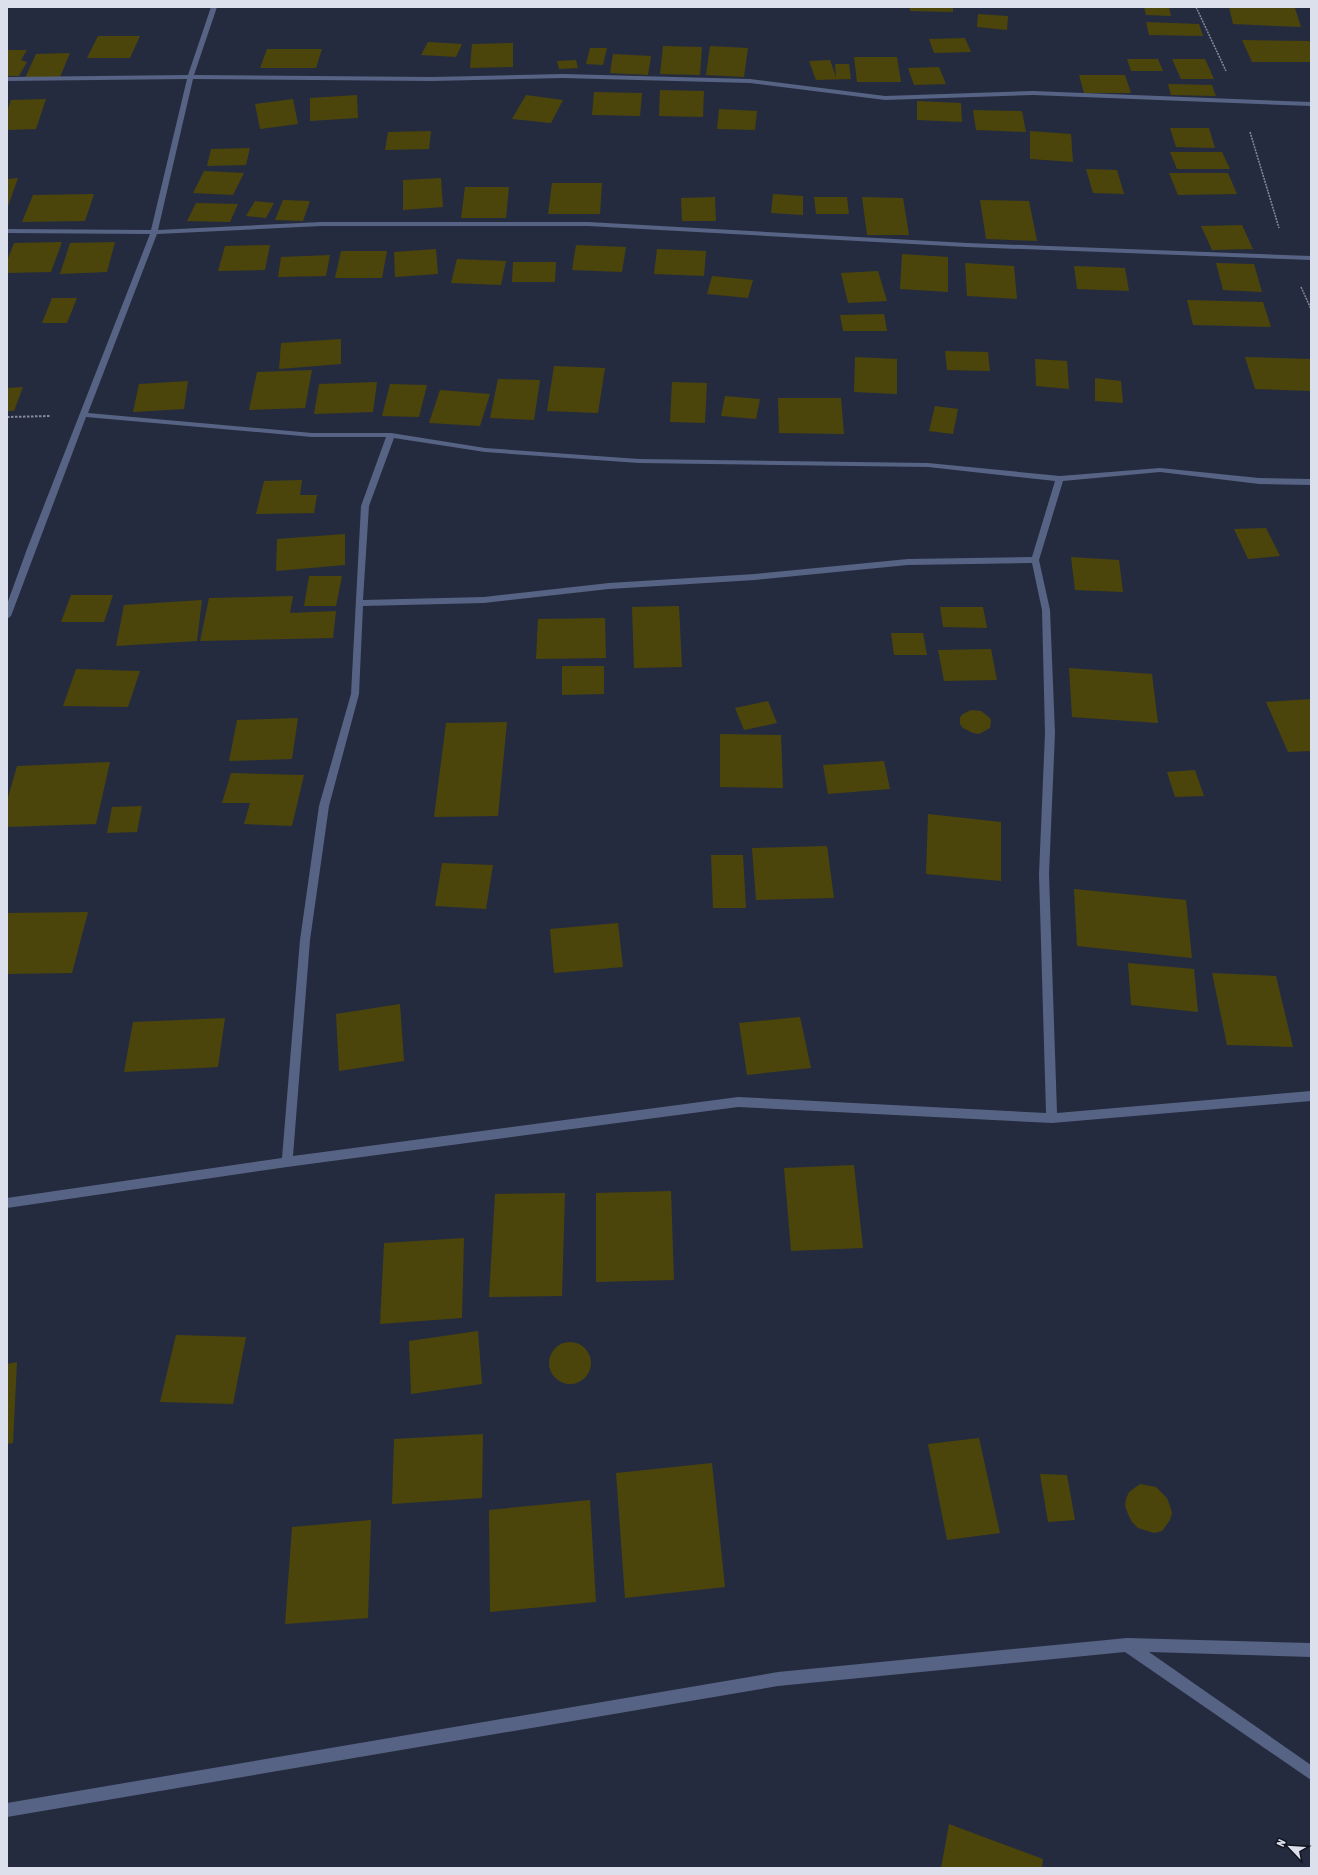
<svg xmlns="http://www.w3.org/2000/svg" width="1318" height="1875" viewBox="0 0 1318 1875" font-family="'Asap Condensed',sans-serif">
	<rect width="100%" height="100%" fill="#252b3e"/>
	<!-- building -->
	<path fill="#4b450c" d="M910,7H953V12L910,11Z
		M1144,7H1169L1171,16L1146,15Z
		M1229,7L1295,8L1301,27L1233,24Z
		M978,14L1008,16L1007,30L977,27Z
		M1146,22L1199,24L1203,36L1149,35Z
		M98,36H140L130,58H87Z
		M965,38L971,52L934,53L929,39Z
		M1242,40L1309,41L1311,45V62H1252Z
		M428,42L462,44L456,57L421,55Z
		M513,43V67L470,68L472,44Z
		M663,46L702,47L700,75L660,74Z
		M710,46L748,48L744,77L706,75Z
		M590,48H607L603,65L586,64Z
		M267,49H322L316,68H260Z
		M7,50H27L21,60L27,62L19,76H7Z
		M70,53L60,77L25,78L36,54Z
		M613,54L651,56L648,75L610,73Z
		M854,57H897L901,82H857Z
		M1127,59H1158L1163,71H1131Z
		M1172,59H1205L1214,79H1181Z
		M576,60L578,68L559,69L557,61Z
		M830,60L836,77L835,64H849L851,79L816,80L809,61Z
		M939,67L946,84L914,85L908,68Z
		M1079,75H1125L1131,93H1084Z
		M1168,84L1212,85L1216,96L1171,95Z
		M660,90L704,91L703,117L659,116Z
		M594,92L642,93L640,116L592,115Z
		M357,95L358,118L310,121V98Z
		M526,95L563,100L551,123L512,119Z
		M46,99L36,129L7,130V112L11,100Z
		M293,99L298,124L260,129L255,104Z
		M917,101L961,103L962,122L917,120Z
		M719,109L757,111L755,130L717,129Z
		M973,110L1022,111L1026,132L976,130Z
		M1170,128H1209L1215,148L1176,147Z
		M431,131L429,149L385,150L388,132Z
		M1030,131L1071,134L1073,162L1030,159Z
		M250,148L246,165L207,166L211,149Z
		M1170,152H1222L1230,169H1177Z
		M1086,169L1117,170L1124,194L1093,193Z
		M204,171L244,173L233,195L193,193Z
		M1169,173H1228L1237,194L1178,195Z
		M18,178L7,209V179Z
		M441,178L443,207L403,210V180Z
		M552,183H602L600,214H548Z
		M465,187H509L506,218H461Z
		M94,194L85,221L22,222L33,195Z
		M773,194L803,196V215L771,213Z
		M715,197L716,221H682L681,198Z
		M814,197H847L849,214H816Z
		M862,197L903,198L909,235H867Z
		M283,200L310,201L303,221L275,220Z
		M980,200L1029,201L1037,241L986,239Z
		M255,201L274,203L266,218L246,216Z
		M196,203L238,204L230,222L187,221Z
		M1242,225L1253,249L1212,250L1201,226Z
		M62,242L51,272L7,273V261L14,243Z
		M115,242L107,272L60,274L70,243Z
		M270,245L265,270L218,271L225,246Z
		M576,245L626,247L622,272L572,270Z
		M436,249L438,274L395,277L394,252Z
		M657,249L706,251L704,276L654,274Z
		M341,251H387L382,278H335Z
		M902,254L948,257V292L900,289Z
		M330,255L326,276L278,277L281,257Z
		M457,259L506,261L501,285L451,283Z
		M513,262H556L555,282H512Z
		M965,263L1014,266L1017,299L967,296Z
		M1216,263L1254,264L1262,292L1223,290Z
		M1074,266L1125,268L1129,291L1077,289Z
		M878,271L887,301L848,303L841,273Z
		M712,276L753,280L748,298L707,294Z
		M52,298H77L67,323H42Z
		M1187,300L1263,302L1271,327L1193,325Z
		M884,314L887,331H843L840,315Z
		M341,339V364L279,369L281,343Z
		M945,351L988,352L990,371L947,370Z
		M855,357L897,359V394L854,392Z
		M1245,357L1311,359V391L1255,389Z
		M1035,359L1067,361L1069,389L1036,386Z
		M554,366L605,368L598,413L547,411Z
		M312,370L305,408L249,410L257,372Z
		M1095,378L1121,381L1123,403L1095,401Z
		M498,379L540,380L534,420L490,418Z
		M188,381L184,409L133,412L139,384Z
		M377,382L373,412L314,414L319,384Z
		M672,382L707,383L705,423L670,422Z
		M390,384L427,385L419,417L382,416Z
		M23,387L14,411H7V388Z
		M440,390L490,394L480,426L429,423Z
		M725,396L760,399L756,419L721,416Z
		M778,398H841L844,434L779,433Z
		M935,406L958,409L953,434L929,431Z
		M302,480L300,495H317L314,513L256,514L264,481Z
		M1266,528L1280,556L1248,559L1234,529Z
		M345,534V565L276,571L277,539Z
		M1071,557L1119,560L1123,592L1075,590Z
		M309,576H342L336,606H304Z
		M71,595H113L104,622H61Z
		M293,596L290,613L336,611L333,638L200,641L209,598Z
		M202,600L197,641L116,646L124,605Z
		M679,606L682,667L634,668L632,607Z
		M940,607H983L987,628L943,627Z
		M605,618L606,658L536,659L538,619Z
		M891,633H923L927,655H894Z
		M991,649L997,680L944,681L938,650Z
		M562,666H604V694L562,695Z
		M1069,668L1152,674L1158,723L1072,717Z
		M76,669L140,671L128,707L63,706Z
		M1311,699V751L1288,752L1266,702Z
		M768,701L777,723L744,730L735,708Z
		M971,710L981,711L989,717L991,720L990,728L979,734L973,733L963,728L960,724V717L963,714Z
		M298,718L292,759L229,761L237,720Z
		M507,722L498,816L434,817L446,723Z
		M720,734L781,735L783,788L720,787Z
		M884,761L890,789L828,794L823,765Z
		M110,762L96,824L7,827V801L17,766Z
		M1195,770L1204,796L1175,797L1167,772Z
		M231,773L304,775L292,826L244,824L250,803H222Z
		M142,806L137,832L107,833L112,807Z
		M928,814L1001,822V881L926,874Z
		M827,846L834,898L756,900L752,848Z
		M711,855H743L746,908H713Z
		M442,863L493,865L486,909L435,906Z
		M1074,889L1186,900L1192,958L1077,946Z
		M88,912L72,973L7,974V913Z
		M618,923L623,967L554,973L550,929Z
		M1128,963L1194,969L1198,1012L1131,1005Z
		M1212,973L1276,976L1293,1047L1227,1045Z
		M400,1004L404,1061L339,1071L336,1014Z
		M800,1017L811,1068L747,1075L739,1023Z
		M225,1018L218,1067L124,1072L133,1022Z
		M854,1165L863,1248L791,1251L784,1168Z
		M671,1191L674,1280L596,1282V1193Z
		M565,1193L562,1296L489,1297L495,1194Z
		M464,1238L462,1318L380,1324L384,1243Z
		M478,1331L482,1384L411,1394L409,1341Z
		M176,1335L246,1337L233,1404L160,1402Z
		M549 1363a21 21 0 1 1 42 0a21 21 0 1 1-42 0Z
		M17,1362L13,1443L7,1444V1364Z
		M483,1434L482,1498L392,1504L394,1439Z
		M979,1438L1000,1533L947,1540L928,1444Z
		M712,1463L725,1587L625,1598L616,1473Z
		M1040,1474L1067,1475L1075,1520L1048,1522Z
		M1140,1484L1156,1487L1167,1498L1170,1506L1172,1513L1170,1520L1162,1531L1154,1533L1138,1528L1132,1522L1128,1514L1125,1506L1126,1499L1129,1492Z
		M590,1500L596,1602L490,1612L489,1510Z
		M371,1520L368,1618L285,1624L292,1527Z
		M949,1824L1043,1859L1042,1868H941Z"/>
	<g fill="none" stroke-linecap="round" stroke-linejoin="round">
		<!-- path-far1 -->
		<path stroke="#868c9b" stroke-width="1.5" stroke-dasharray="2 1" stroke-linecap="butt" d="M1196,7L1226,71
			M1250,132L1279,228
			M1301,287L1311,309"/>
		<!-- path -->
		<path stroke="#868c9b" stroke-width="2" stroke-dasharray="2.5 1.5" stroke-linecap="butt" d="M7,417L50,416"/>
		<!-- street -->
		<path fill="#576384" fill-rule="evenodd" d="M211,7H217L194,75L432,77L563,74L750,79L885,96L1033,91L1311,102V106L1033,95L885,100L750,83L563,78L432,81L193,79L158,230L321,222H588L967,243L1311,256V260L967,247L588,226H321L157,234L88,413L312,433H391L485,448L639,459L928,463L1060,476L1160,468L1259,478L1311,479V485L1259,484L1160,472L1063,481L1039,560L1050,610L1055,733L1049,874L1057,1113L1311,1091V1101L1052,1123L738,1107L287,1167L7,1208V1198L282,1158L300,940L319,806L351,694L361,506L386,437H312L86,417L11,616L7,619V604L27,549L150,234L7,233V229L151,230L187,79L7,81V77L188,75ZM394,438L485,452L639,463L928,467L1055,481L1032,557L908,559L755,574L609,583L484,597L363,600L369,506ZM1032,563L1042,610L1045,733L1039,874L1046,1113L738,1097L293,1156L310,940L329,806L359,694L363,606L484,603L609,589L755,580L908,565Z
			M1127,1638L1311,1643V1657L1149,1652L1311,1765V1780L1125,1652L778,1686L7,1817V1803L778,1672Z"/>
	</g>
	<!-- border -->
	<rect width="1318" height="1875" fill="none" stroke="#dbe0ec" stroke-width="16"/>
	<!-- north arrow -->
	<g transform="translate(1290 1847) rotate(295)" stroke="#11141d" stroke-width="3" paint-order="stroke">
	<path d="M0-3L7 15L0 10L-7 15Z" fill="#dbe0ec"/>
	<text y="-6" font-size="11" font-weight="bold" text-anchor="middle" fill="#dbe0ec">N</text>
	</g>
</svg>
